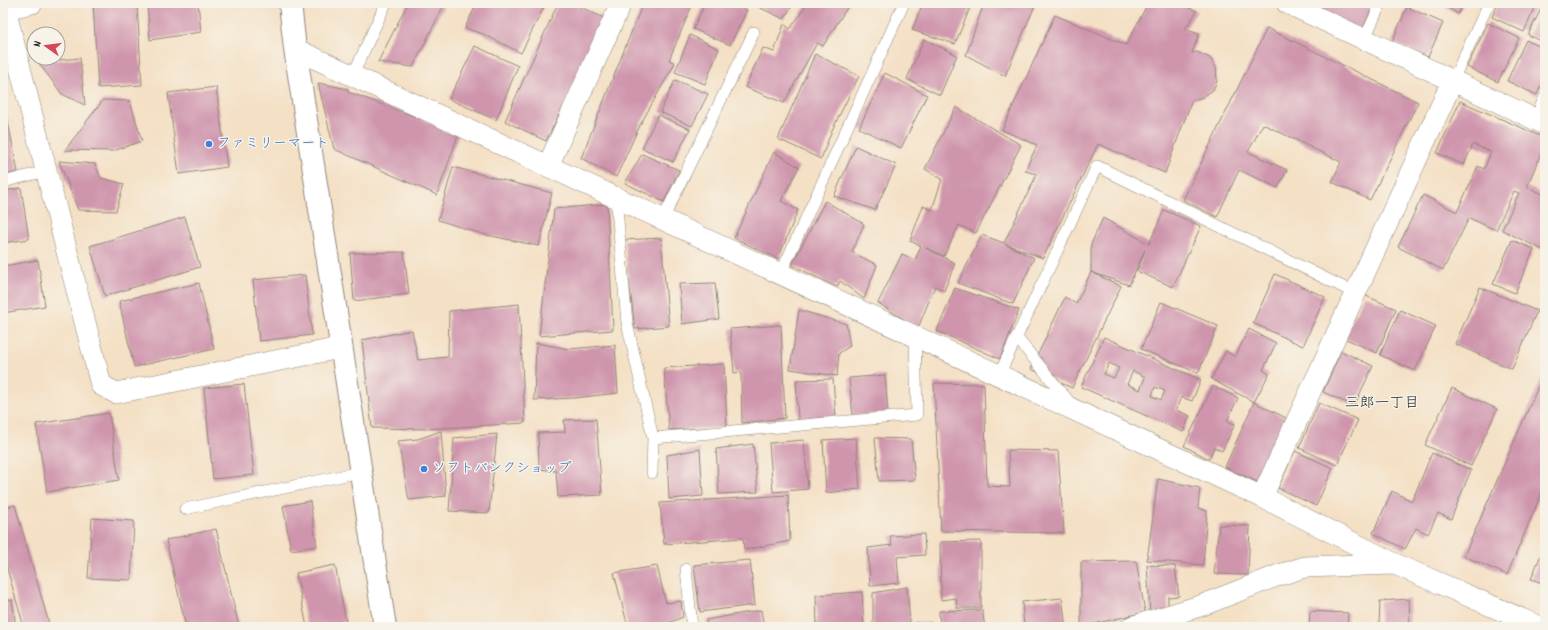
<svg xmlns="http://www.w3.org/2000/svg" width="1548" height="630" viewBox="0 0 1548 630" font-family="Dekko,'Klee One',sans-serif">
	<rect width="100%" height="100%" fill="#f7f3e8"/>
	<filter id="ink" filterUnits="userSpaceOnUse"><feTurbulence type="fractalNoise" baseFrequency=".025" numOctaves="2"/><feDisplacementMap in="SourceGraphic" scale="8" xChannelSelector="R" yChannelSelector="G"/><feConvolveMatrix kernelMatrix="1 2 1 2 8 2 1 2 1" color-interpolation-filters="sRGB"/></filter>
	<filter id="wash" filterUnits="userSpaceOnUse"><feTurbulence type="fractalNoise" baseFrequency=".012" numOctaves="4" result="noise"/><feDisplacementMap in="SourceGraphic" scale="16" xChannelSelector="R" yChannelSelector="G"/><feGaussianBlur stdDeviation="0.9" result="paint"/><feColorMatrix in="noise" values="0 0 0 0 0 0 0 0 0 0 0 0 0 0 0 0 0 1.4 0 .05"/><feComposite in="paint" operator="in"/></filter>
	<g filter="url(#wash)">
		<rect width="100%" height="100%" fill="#f4e0c5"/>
		<g id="blocks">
			<!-- building -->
			<path fill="#cf95ad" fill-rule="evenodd" d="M93,3H137L142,85L98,88Z
				M147,3H198L201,32L150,40Z
				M408,3H445L413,67L378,62Z
				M477,3H546L521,53L483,34L465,28Z
				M558,3H572L606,19L546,141L505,121Z
				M643,3H693L669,60L675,63L640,125L616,177L581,158Z
				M705,3H730L747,10L730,45L693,29Z
				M750,3H794L784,19Z
				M808,3H850L823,46L817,43L784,103L745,87L763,48L774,52L784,24L790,29Z
				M923,3H972L955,44L912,30Z
				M984,3H1036L1005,76L966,55Z
				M1148,3H1177L1197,11L1185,29L1199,34L1192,53L1197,52L1210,58L1216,67L1217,81L1213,90L1203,97L1192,100L1165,173L1098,144L1043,258L1005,244L1034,258L1013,304L958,283L982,235L1004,243L1037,174L1025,171L1037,145L1002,130L1055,15L1126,45Z
				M1308,3H1374L1361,33Z
				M1439,3H1464L1458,14Z
				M1498,3H1537L1524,32L1492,17Z
				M1544,3H1545V43L1528,35Z
				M1407,7L1443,23L1428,57L1392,42Z
				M1488,23L1519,38L1498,82L1467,67Z
				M1267,28L1418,102L1370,200L1332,182L1341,162L1263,124L1248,152L1287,170L1278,188L1239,170L1217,217L1183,200Z
				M690,35L719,49L705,84L675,72Z
				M924,39L957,55L940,95L907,79Z
				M1526,40L1545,49V77L1537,95L1507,81Z
				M475,46L518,66L496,120L449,99Z
				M815,54L859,76L832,130L821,159L778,139Z
				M80,58L85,105L62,94L38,62Z
				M885,73L927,95L901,148L859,128Z
				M675,80L708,94L692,126L660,112Z
				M318,83L348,89V92L459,133L437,195L334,149Z
				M216,87L227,167L179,174L168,93Z
				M3,97L18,172L3,175Z
				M103,100L130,101L142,141L113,151L65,150Z
				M1460,101L1545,138V143L1527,187L1545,195V251L1502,230L1519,193L1514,191L1496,230L1469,218L1443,270L1398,247L1423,195L1457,212L1478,166L1484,169L1491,152L1473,144L1464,165L1437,153Z
				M956,107L1021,145L976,233L959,225L944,256L926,248L955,263L944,291L935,286L918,328L878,303L902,254L915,260L921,246L910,241L923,206L932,210L942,179L925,169Z
				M658,115L690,129L673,162L642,148Z
				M856,146L896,165L875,210L834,196Z
				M774,152L799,167L781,201L798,210L778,259L734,238Z
				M642,154L679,170L664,202L625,183Z
				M59,161L95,164L101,178L124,184L116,211L78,210Z
				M453,167L552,193L539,246L482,234L438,220Z
				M21,188L29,239L3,243V191Z
				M825,201L864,224L852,252L877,265L864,299L840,281L837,287L792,265Z
				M607,204L613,330L539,336L554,209Z
				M1164,210L1201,226L1173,287L1137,271L1145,250L1129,285L1091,272L1121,286L1072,388L1031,369L1065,297L1076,304L1091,272V244L1103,218L1149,244Z
				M185,217L200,267L105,296L90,246Z
				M661,238L669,326L635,329L624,240Z
				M1512,240L1534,249L1515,293L1493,284Z
				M404,252L409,294L354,301L350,253Z
				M38,260L45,306L3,313V266Z
				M1275,274L1325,297L1303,346L1253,323Z
				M305,275L312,335L259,341L253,280Z
				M199,283L214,349L134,367L119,301Z
				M715,283L719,319L682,324L679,284Z
				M1480,287L1537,311L1512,369L1455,344Z
				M955,288L1019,310L1000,359L937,331Z
				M1364,295L1396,309L1377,353L1344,338Z
				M1161,302L1218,326L1198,373L1141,349Z
				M519,304L525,423L426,429L372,428L362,340L412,330L418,360L448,357L449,311Z
				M799,310L846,324L850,346L839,353L837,376L790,369Z
				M1400,310L1436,326L1415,371L1380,355Z
				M781,325L785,418L742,423L741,372L734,373L730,329Z
				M1249,329L1276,343L1263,370L1269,374L1254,402L1211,379L1226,351L1235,357Z
				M1104,337L1201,380L1192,401L1181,397L1176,410L1190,416L1183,432L1081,387ZM1109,363L1119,368L1114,378L1104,374ZM1133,371L1145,377L1140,390L1127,384ZM1155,387L1165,391L1161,400L1152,396Z
				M536,343L569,349L615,345L618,393L574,398L534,400Z
				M1341,351L1373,366L1354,406L1323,392Z
				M724,364L727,427L669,430L664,368Z
				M1545,371V485L1507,575L1464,556Z
				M885,375L888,413L853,416L849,378Z
				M833,379L836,418L798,420L796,380Z
				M934,383L984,384L987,486L1010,487L1008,450L1058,451L1064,533L941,531Z
				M244,384L254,475L213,479L204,388Z
				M1213,386L1238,398L1227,421L1235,424L1222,451L1214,447L1209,459L1184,446Z
				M1452,388L1497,409L1471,466L1425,445Z
				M1254,402L1292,421L1262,484L1225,467Z
				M1319,403L1358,420L1337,465L1299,448Z
				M109,413L119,480L47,492L36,424Z
				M596,419L602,495L558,497L556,471L539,469L538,433L565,432L564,420Z
				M441,431L446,496L409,500L398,441L418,439Z
				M497,434L489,513L449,511L454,438Z
				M856,438L860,489L826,493L823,440Z
				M875,438L911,439L915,480L879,481Z
				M804,440L808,489L773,492L769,443Z
				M753,444L758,492L719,494L716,449Z
				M700,449L703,496L669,499L667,455Z
				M1295,451L1333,468L1316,506L1278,488Z
				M1432,453L1471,470L1451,519L1438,513L1428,534L1416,528L1405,549L1373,533L1392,491L1412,501Z
				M1158,479L1200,488L1198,508L1207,511L1203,565L1147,560Z
				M788,495L790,541L744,550L743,538L664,544L660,503Z
				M310,501L317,546L291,550L283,506Z
				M15,505L50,627H24L3,555V508Z
				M92,518L134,521L131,580L88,578Z
				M1219,525L1250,526L1248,575L1214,574Z
				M216,529L239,627H186L166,540Z
				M924,534L925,555L897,557L899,583L870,586L868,548L892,545L890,536Z
				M981,541V608H957L956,598L941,600L940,542Z
				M1545,545V584L1531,579Z
				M750,560L755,605L700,612L694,565Z
				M1136,561L1145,612L1081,627V562Z
				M335,565L346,622L323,627H307L296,573Z
				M1147,565L1175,566L1179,596L1168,597V612L1150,613Z
				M657,566L666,603L681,601L683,617L666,624L667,627H628L614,573Z
				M907,587L910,624L873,627V593Z
				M862,592L864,627H817L816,595Z
				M1062,598L1066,627H1024L1022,602Z
				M1409,599L1410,627H1379L1380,601Z
				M12,600L16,627H3V601Z
				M761,610L764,627H707L706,620Z
				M982,610L985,627H940L939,611Z
				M1310,611L1348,613L1347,627H1309Z"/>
		</g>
	</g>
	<g filter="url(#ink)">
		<use href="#blocks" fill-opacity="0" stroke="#908678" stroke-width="1"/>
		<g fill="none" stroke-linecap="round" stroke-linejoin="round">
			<!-- lane casing -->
			<g stroke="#908678" stroke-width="12">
				<path id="lane" d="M1364,40L1381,3
					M353,75L386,3
					M1452,82L1489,3
					M1535,119L1545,97
					M3,182L46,171
					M616,197L627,323L653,438L652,473
					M663,219L754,32
					M781,273L904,3
					M1017,338L1071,404
					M999,375L1097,166L1355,293
					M653,438L917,415L915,336
					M185,509L360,472
					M686,569L692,627
					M918,627H928"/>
			</g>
			<!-- street casing -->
			<g stroke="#908678" stroke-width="22">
				<path id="street" d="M32,3L5,9L101,385L116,393L340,348
					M1287,3L1545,124
					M295,49L1262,497L1395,564L1540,627
					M548,166L621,3
					M1262,497L1452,82
					M1131,627L1203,605L1279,575L1305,567L1393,564"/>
			</g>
			<!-- secondary casing -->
			<g stroke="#908678" stroke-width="24">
				<path id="secondary" d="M290,3L295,49L385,627"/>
			</g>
			<!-- lane -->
			<use href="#lane" stroke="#fff" stroke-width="11"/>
			<!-- street -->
			<use href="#street" stroke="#fff" stroke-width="21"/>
			<!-- secondary -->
			<use href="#secondary" stroke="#fff" stroke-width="22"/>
		</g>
	</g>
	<!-- markers -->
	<g fill="#3f7fe0" stroke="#f7f3e8" stroke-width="1.5">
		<circle cx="209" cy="144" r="4"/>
		<circle cx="424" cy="469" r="4"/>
	</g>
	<g text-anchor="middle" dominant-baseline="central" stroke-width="3" stroke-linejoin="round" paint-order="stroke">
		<!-- shop labels -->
		<g font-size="14" fill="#366cbe" stroke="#f7f3e8" text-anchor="start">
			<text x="217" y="144">ファミリーマート</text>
			<text x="432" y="469">ソフトバンクショップ</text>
		</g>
		<!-- neighbourhood labels -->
		<g font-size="15" fill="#2b2b2b" stroke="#f7f3e8">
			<text x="1382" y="404">三郎一丁目</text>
		</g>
	</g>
	<!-- margin -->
	<rect width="1548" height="630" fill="none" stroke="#f7f3e8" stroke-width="16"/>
	<!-- north arrow -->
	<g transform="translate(46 46) rotate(284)"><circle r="19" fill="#f7f3e8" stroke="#a5a39c"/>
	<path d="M0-3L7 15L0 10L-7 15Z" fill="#d1495b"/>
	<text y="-6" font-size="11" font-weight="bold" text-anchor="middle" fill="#2b2b2b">N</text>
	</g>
</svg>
